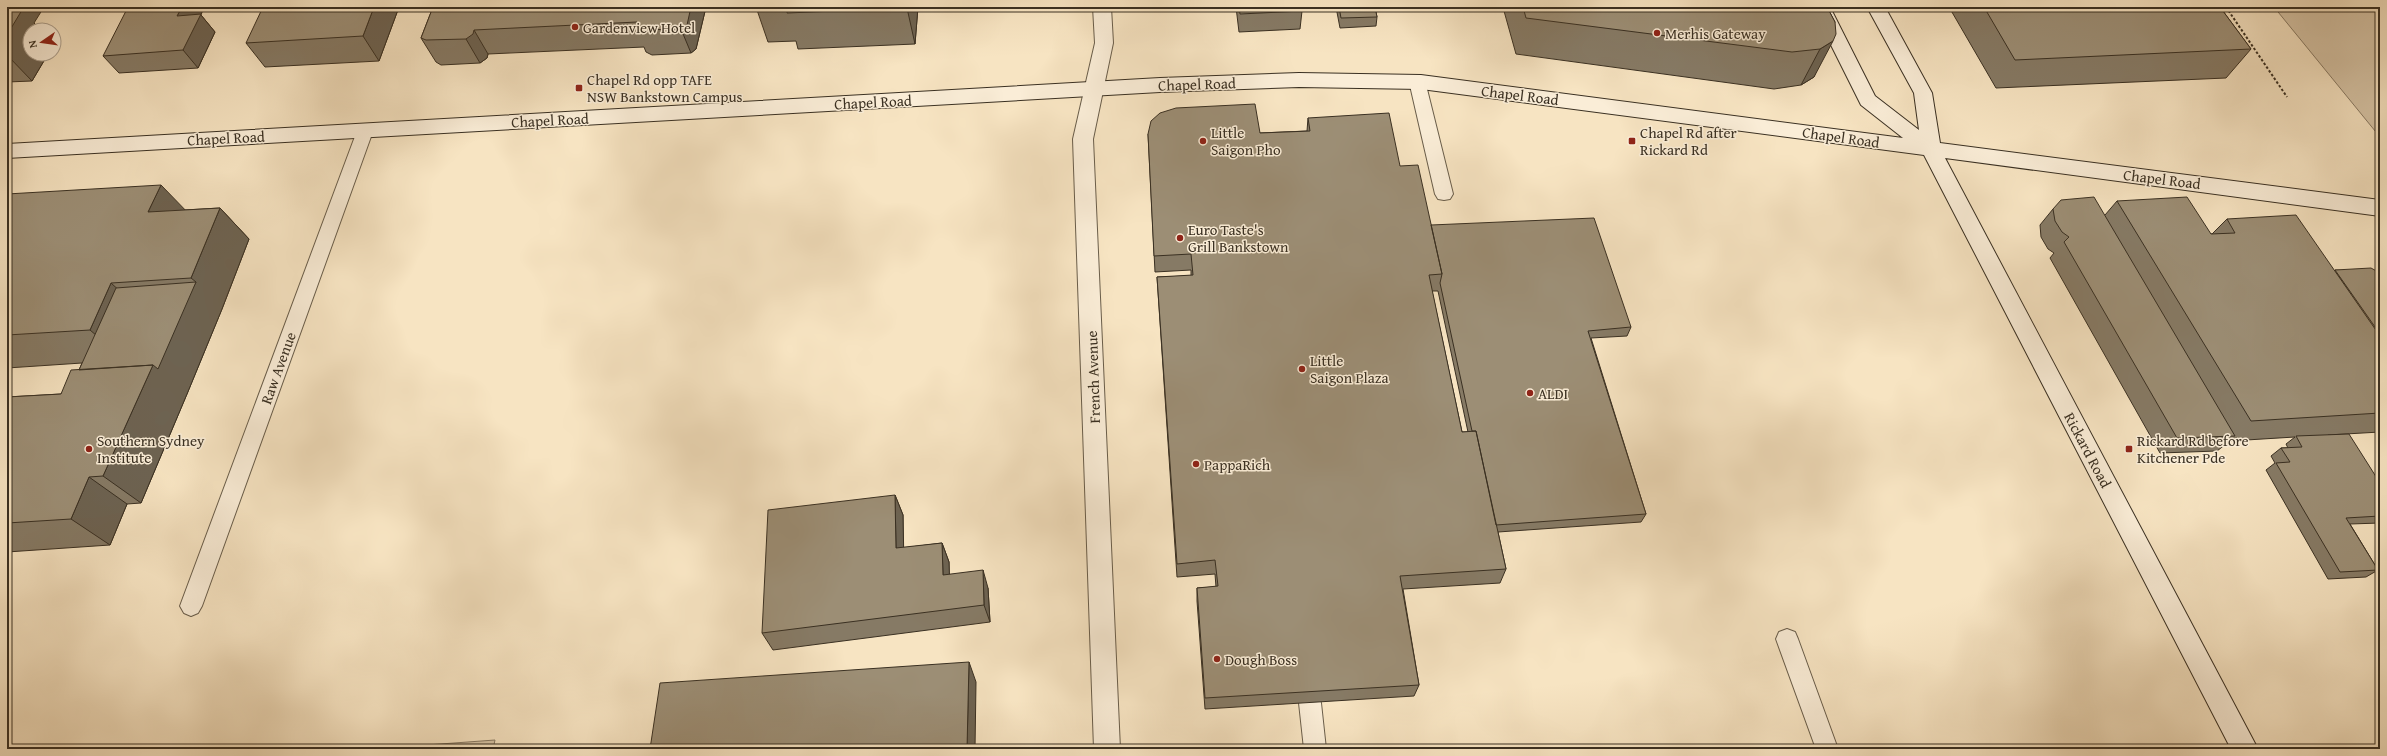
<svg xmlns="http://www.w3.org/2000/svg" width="2387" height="756" viewBox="0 0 2387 756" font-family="'Gentium Book Plus',serif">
	<rect width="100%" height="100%" fill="#f7e4c2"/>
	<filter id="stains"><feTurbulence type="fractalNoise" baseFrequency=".005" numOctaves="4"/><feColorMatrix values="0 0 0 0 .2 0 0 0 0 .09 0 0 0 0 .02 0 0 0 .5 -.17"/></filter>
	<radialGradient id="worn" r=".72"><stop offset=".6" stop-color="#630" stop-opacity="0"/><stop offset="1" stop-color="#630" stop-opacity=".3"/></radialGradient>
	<!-- green -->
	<path fill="#d7c5a7" stroke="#887a64" d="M2274,7H2380V137Z
		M495,740L493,749H372Z"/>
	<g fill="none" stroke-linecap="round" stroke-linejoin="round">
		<!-- lane casing -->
		<g stroke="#695d4a" stroke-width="2">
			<path id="lane" d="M1417,75L1423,77L1425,81L1453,194L1450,199L1444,200L1438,199L1435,194L1409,81L1411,77Z
				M365,125L371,127L373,131L202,606L198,613L191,616L184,613L180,606L357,131L359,127Z
				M1787,629L1795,632L1798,639L1838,749H1816L1776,639L1779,632Z
				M1310,692L1318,695L1321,703L1326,749H1304L1299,703L1302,695Z"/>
		</g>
		<!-- street casing -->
		<g stroke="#695d4a" stroke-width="2">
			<path id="street" d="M1093,7H1111L1113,43L1093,139L1120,749H1094L1073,139L1095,43Z"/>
		</g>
		<!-- secondary casing -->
		<g stroke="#3a3022" stroke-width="2">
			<path id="secondary" d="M1812,7H1830L1875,96L1919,130L1914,93L1867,7H1885L1932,93L1940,143L2380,200V216L1945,158L2258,749H2231L1924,155L1421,89L1299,87L1160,92L7,158V144L1160,78L1299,73L1421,75L1903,138L1861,105Z"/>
		</g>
		<!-- path -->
		<path stroke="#3a3022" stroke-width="2" stroke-dasharray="2.5 2" stroke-linecap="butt" d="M2226,7L2287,97"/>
		<!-- lane -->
		<use href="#lane" fill="#faedd7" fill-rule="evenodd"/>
		<!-- street -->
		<use href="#street" fill="#faedd7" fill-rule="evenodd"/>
		<!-- secondary -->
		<use href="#secondary" fill="#faedd7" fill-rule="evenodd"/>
	</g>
	<!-- wall -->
	<path fill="#867a65" stroke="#3a3022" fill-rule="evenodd" d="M7,7L34,23L30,54H48L32,81L7,82Z
		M399,7L379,61L265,67L246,43Z
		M433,7H706L696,49L691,53L652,55L646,52L644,47L488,54L487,58L480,63L441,65L436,62L421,38Z
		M756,7H918L915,44L798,49L796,41L768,42Z
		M1236,7H1301L1302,11L1300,29L1239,32Z
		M1336,7H1375L1377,17L1376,26L1340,28Z
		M1476,7H1827L1835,22L1814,77L1801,85L1774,89L1516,54L1504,11H1477Z
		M1949,7H2220L2251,49L2226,78L1996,88Z
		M201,15L215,32L198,68L119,73L103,56Z
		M1308,118L1400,166L1431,225L1631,327L1627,336L1591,338L1646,514L1641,522L1498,532L1506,569L1500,583L1403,589L1419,685L1414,696L1205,709L1197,601V588L1216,587L1215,574L1177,577L1157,277L1191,276V270L1155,272L1148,134L1260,133L1307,131ZM1432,291H1438L1468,432H1462Z
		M7,194L185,210L220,208L249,239L222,309L187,394L141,503L127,504L110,545L7,552V397L61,394L79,370L82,363L7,368Z
		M2117,201L2211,234H2212L2227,219L2335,271V270L2380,273V432L2328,435L2380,483V523L2350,524L2378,570L2366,577L2328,579L2266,470L2275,463L2271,456L2281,448H2288L2286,444L2295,437L2230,441L2217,451L2160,453L2050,258L2054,253L2048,249L2041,237L2040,225L2053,209L2105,215Z
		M895,495L903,515V548L942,543L949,562V574L988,588L990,622L773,650L762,633Z"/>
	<!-- shaded-wall -->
	<path fill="#6d6352" stroke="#3a3022" d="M7,7H44L34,23L41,30H30V54H48L32,81L7,55Z
		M182,7H204L201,15L215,32L198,68L183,50L177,16Z
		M374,7H399L379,61L363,36Z
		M691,7H706L696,49L691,53L681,29Z
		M907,7H918L915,44L907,8Z
		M474,30L488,54L487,58L480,63L466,39Z
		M1833,41L1814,77L1801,85L1820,49Z
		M161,185L192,217L148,212Z
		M220,208L249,239L222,309L187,394L141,503L103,476L153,365L196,282L191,278Z
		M111,283L145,314L125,360L90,330Z
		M89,477L127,504L110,545L71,519Z
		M895,495L903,515L904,567L896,548Z
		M942,543L949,562L950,593L943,575Z
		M983,570L988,588L990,622L984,605Z
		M969,662L976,682L975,749H967Z"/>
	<!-- building -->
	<path fill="#9c8e75" stroke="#3a3022" d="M128,7H182L177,16L201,14L183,50L103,56Z
		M263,7H374L363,36L246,43Z
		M433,7H691L687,25L681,29L641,30L635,28L637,22L474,30L473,34L466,39L426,40L421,38Z
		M788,7H907V8L787,13Z
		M1239,7H1301L1302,11L1240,14Z
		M1339,7H1375L1377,17L1341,18Z
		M1523,7H1827L1835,22L1836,34L1833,41L1820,49L1792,52L1526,18Z
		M1984,7H2220L2251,49L2015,60Z
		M22,10L7,35V11Z
		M1255,104L1260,133L1310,131L1308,118L1389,113L1400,166L1418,165L1442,274L1429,275L1462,432L1476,431L1506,569L1400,576L1419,685L1205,698L1197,588L1218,586L1215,560L1177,564L1157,277L1193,275L1191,254L1154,256L1148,134L1151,121L1160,113L1176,108Z
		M161,185L148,212L220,208L191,278L111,283L90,330L7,335V194Z
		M2094,197L2235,436L2177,438L2064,242L2069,237L2062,232L2055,221L2053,209L2061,200Z
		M2187,197L2211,234L2235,233L2227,219L2296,215L2380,336V413L2251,421L2117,201Z
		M1594,218L1631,327L1588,331L1646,514L1496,525L1476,431H1472L1440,283L1442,274L1431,225Z
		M2371,268L2380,273V334L2335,270Z
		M196,282L158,369L153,365L79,370L116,288Z
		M153,365L103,476L89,477L71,519L7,523V397L61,394L71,370Z
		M2349,434L2380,483V516L2346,518L2378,570L2340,572L2276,463L2290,462L2281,448L2302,447L2296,436Z
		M895,495L896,548L942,543L943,575L983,570L984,605L762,633L768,510Z
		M969,662L967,749H650L660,683Z"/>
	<!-- markers -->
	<g fill="#8f2418" stroke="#faedd7" stroke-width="1.5">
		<circle cx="575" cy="27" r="4"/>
		<circle cx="1657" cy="33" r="4"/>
		<rect x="575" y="84" width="8" height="8" rx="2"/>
		<circle cx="1203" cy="141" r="4"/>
		<rect x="1628" y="137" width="8" height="8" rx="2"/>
		<circle cx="1180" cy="238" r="4"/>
		<circle cx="1302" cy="369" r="4"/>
		<circle cx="1530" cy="393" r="4"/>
		<circle cx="89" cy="449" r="4"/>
		<rect x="2125" y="445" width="8" height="8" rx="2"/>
		<circle cx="1196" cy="464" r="4"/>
		<circle cx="1217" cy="659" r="4"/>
	</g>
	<g text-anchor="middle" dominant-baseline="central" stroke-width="3" stroke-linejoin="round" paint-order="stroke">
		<!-- poi labels -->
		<g font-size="15" fill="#3a3022" stroke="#faedd7" text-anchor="start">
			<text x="583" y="27">Gardenview Hotel</text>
			<text x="1665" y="33">Merhis Gateway</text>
			<text x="587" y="79">Chapel Rd opp TAFE<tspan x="587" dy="17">NSW Bankstown Campus</tspan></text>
			<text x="1211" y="132">Little<tspan x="1211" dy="17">Saigon Pho</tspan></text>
			<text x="1640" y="132">Chapel Rd after<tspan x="1640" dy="17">Rickard Rd</tspan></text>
			<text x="1188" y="229">Euro Taste's<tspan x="1188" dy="17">Grill Bankstown</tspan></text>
			<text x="1310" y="360">Little<tspan x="1310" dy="17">Saigon Plaza</tspan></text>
			<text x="1538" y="393">ALDI</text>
			<text x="97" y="440">Southern Sydney<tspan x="97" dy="17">Institute</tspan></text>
			<text x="2137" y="440">Rickard Rd before<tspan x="2137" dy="17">Kitchener Pde</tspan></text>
			<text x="1204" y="464">PappaRich</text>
			<text x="1225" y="659">Dough Boss</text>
		</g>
		<!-- street labels -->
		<g font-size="15" fill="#3a3022" stroke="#faedd7">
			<text transform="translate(1197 84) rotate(-2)">Chapel Road</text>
			<text transform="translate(1520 95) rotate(7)">Chapel Road</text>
			<text transform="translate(873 102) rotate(-3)">Chapel Road</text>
			<text transform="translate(550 120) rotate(-3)">Chapel Road</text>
			<text transform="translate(1841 137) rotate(8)">Chapel Road</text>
			<text transform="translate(226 138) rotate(-3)">Chapel Road</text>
			<text transform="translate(2162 179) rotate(7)">Chapel Road</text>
			<text transform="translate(278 368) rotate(-70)">Raw Avenue</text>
			<text transform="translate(1093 377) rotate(-92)">French Avenue</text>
			<text transform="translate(2088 450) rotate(62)">Rickard Road</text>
		</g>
	</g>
	<!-- margin -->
	<rect width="2387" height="756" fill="none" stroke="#f7e4c2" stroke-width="24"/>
	<rect x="8" y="8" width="2371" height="740" fill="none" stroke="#3a3022" stroke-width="2"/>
	<rect x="12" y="12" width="2363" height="732" fill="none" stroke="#3a3022"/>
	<!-- north arrow -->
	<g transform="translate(42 42) rotate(257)"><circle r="19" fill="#faedd7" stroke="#ada18f"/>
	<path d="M0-3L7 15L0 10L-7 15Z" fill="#8f2418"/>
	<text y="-6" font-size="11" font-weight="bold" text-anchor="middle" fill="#3a3022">N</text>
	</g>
	<rect width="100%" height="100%" filter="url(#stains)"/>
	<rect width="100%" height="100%" fill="url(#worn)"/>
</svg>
